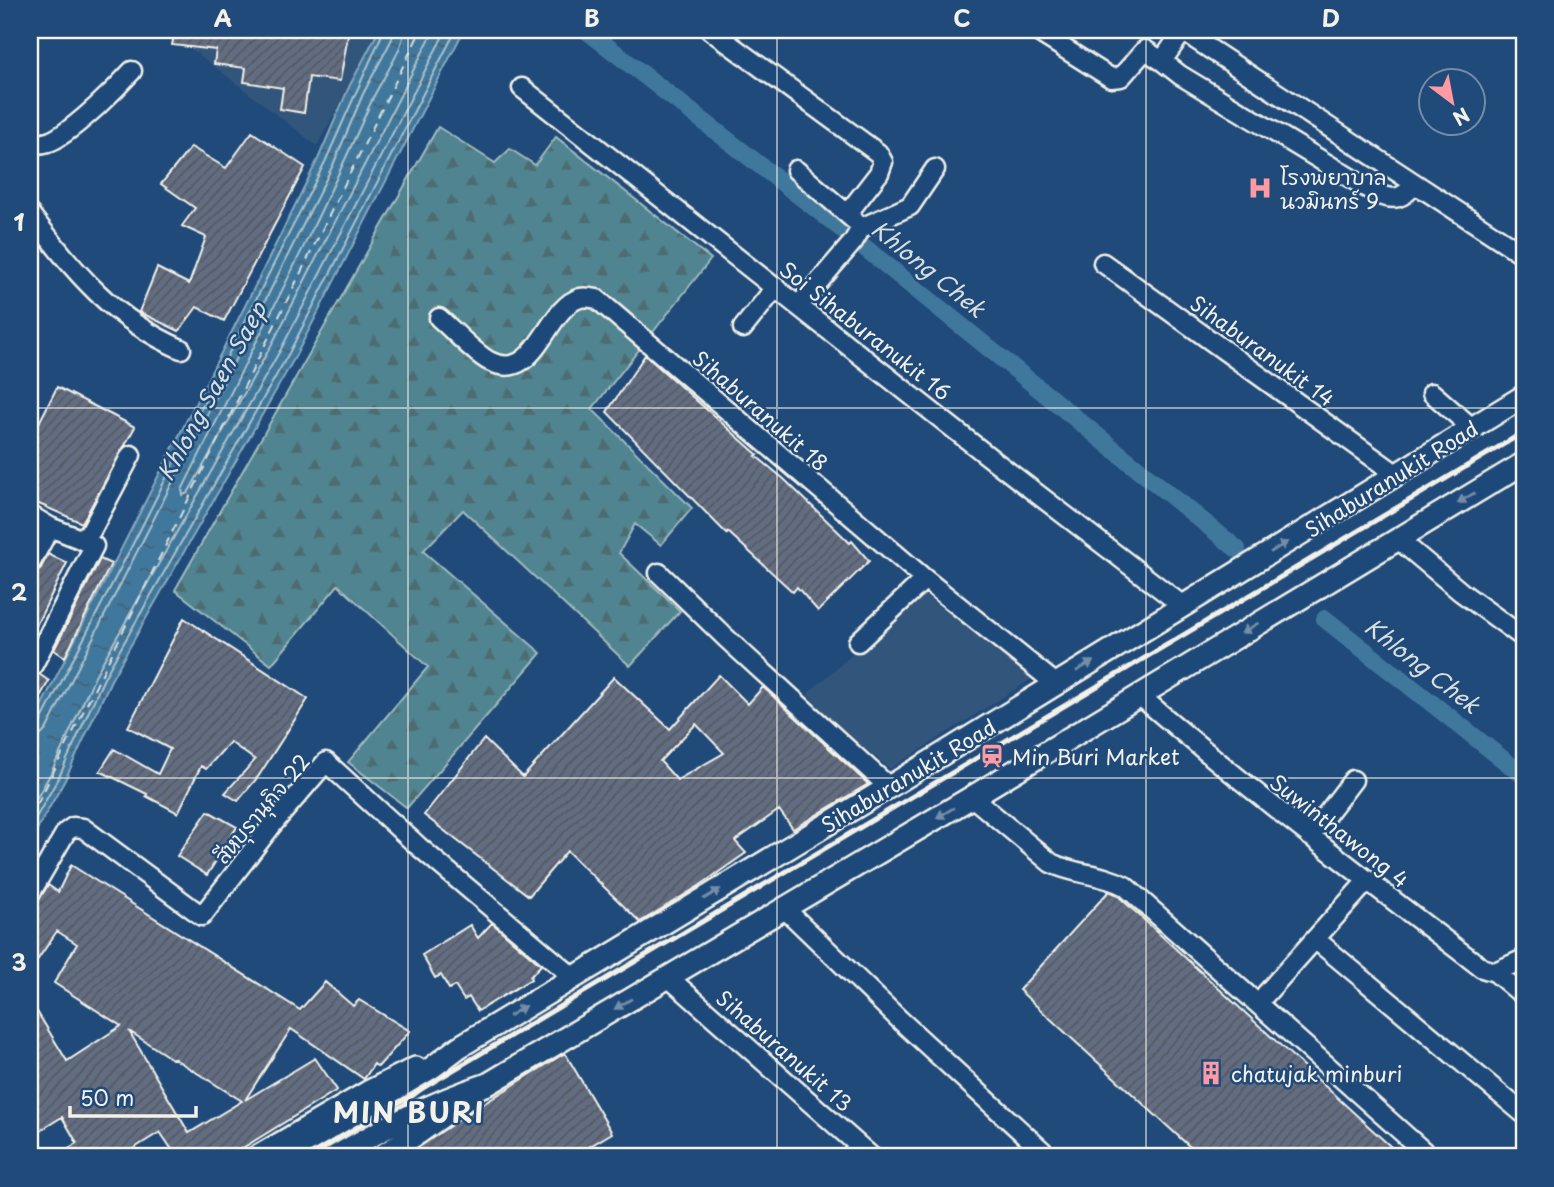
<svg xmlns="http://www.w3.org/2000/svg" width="1554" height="1187" viewBox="0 0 1554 1187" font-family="'Playpen Sans','Playpen Sans Thai',sans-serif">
	<defs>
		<pattern id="forest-firs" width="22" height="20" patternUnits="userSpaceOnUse" patternTransform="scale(1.75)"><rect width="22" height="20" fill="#508490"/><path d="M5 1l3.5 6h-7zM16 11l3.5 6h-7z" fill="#4d6c72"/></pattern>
		<pattern id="water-ripples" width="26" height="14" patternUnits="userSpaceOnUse" patternTransform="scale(1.75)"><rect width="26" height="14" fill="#41789d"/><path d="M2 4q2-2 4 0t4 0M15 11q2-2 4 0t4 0" fill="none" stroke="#456072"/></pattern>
		<pattern id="building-hatch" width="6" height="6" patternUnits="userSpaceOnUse" patternTransform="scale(1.75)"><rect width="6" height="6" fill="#626d82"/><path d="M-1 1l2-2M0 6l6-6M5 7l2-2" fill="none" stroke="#545961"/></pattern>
	</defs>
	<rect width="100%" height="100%" fill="#1f4a7a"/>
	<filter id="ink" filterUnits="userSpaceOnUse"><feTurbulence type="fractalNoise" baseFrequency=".0143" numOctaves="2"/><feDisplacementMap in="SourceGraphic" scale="14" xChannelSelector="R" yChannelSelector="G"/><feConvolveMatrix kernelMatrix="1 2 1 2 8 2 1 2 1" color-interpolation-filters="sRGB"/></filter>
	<g filter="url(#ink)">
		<!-- built -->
		<path fill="#33547c" d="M167,30H379L317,146Z
			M922,593L1033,678L890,769L837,726L807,694Z"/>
		<!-- forest -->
		<path fill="url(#forest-firs)" stroke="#a2babc" stroke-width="2" d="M438,127L495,163L510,149L535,165L556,137L711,259L592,409L692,508L661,545L635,524L619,553L680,611L630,666L463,510L423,551L541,653L407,808L348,762L428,667L338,585L271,665L175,590Z"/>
		<!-- water -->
		<path fill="url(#water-ripples)" stroke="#89a8bb" stroke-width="2" d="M379,30H464L295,357L111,680L65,780L30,842V728L249,298L318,159L349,87Z"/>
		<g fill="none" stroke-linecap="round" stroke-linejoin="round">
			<!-- shore -->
			<path stroke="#acc1ca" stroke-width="2" d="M404,30C403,52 380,81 371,102C313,234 246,361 182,490L183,495L188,493L272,344L434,30
				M30,730L39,725L138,534L325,162L384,30
				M30,738L39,737L46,730L263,305L333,165L363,94L392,39L393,30
				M30,810L51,773L97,672L281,349L446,30
				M30,828L59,777L105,676L289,353L456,30"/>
			<!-- canal -->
			<path stroke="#41789d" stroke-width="18" d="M586,30L833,222L1237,549
				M1325,619L1524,776"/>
			<!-- ferry -->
			<path stroke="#d9dfdd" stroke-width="2" stroke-dasharray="9 7" stroke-linecap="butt" d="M30,819L421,30"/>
		</g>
		<!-- building -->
		<path fill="url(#building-hatch)" stroke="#f4f1e8" stroke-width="2" fill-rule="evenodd" d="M175,30H349L340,81L309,77L304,113L280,109L283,88L244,82L246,68L214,64L216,50L172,45Z
			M252,132L305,167L224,321L197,307L179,331L139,312L157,268L189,284L206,237L182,226L195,208L161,184L191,147L226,168Z
			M645,355L758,455L756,456L784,479L850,543L852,541L869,561L818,611L797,587L793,592L728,532L727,534L607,412Z
			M57,387L135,427L82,523L30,500V441Z
			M48,554L67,563L30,638V575L40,570Z
			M100,559L111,564L65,657L54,650Z
			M184,618L308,699L258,777L238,801L225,793L255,760L230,742L206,769L201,766L178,813L146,796L147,794L100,771L114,749L158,774L170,749L128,727Z
			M39,674L49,681L30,714V676Z
			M719,675L748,704L763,687L868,784L793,829L779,810L735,841L746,853L699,886L640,922L567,851L529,896L424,815L484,739L523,777L614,677L670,729ZM696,724L724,753L677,780L660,761Z
			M208,811L237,827L207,875L177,856Z
			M71,865L300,1010L325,982L353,1006L359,1000L410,1031L378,1067L374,1064L364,1079L291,1029L245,1100L315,1058L337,1090L228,1157H177L160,1132L120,1157H55L77,1143L62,1117L30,1137V1000L67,1061L121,1026L54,983L77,944L57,931L30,971V909L39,900L48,885L58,892ZM129,1031L172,1059L173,1058L242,1101L189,1133Z
			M1109,891L1116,894L1402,1157H1201L1019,990Z
			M492,923L541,965L530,977L531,979L478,1011L469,997L464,1000L455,986L449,989L441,975L435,978L422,955L470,925L478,938Z
			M565,1053L612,1133L572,1157H404L475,1109Z"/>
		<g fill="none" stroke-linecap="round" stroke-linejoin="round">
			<!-- minor casing -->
			<g stroke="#f4f1e8" stroke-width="23">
				<path id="minor" d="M710,30L878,153L883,162L879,173L848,213
					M1035,30L1111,78L1121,77L1145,50L1162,61
					M1181,30L1524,255
					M1183,31L1162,61L1180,75L1377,194C1395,201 1402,199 1415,184
					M522,88L988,456L1183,606
					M30,143C38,145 49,143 57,138C81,123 113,92 132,71
					M796,170L854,220
					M30,214C76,273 111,318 181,349
					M1103,263L1396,474
					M799,305L853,242L861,228L910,206L935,169
					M439,318C452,329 475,354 489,361C537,385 545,308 580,298C585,297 592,298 597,299L925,579L1056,684
					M743,328L776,287
					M1432,393L1472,428
					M30,515L50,527
					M1398,539L1461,592L1524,638
					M30,564L50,527L80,539L91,531L131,455
					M659,573L726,638L889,787
					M858,642L925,579
					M33,665L94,546L80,539
					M1139,695C1250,791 1366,880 1482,968L1495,972L1524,959
					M972,797L1051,863C1075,875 1101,873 1125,886L1430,1157
					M1310,836L1353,780
					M1367,881L1315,939L1524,1114
					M30,894L66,832L73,827L83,828L202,916L272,825L326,762L418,846L573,977
					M784,908L900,1020L1049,1157
					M1495,972L1524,996
					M668,977L872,1157
					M1265,995L1315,939"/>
			</g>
			<!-- major casing -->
			<g stroke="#f4f1e8" stroke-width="26">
				<path id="major" d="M257,1157L368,1092L416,1068
					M296,1157L321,1139L396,1095L459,1047L889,787L1524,396
					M334,1157C386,1127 430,1103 488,1084L972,797L1524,463
					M380,1157L420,1132L472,1095"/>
			</g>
			<!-- minor -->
			<use href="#minor" stroke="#1f4a7a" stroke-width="18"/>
			<!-- major -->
			<use href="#major" stroke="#1f4a7a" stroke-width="21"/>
			<!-- rail -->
			<path stroke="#f4f1e8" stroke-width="5" d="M307,1157L1524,432"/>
		</g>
		<!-- one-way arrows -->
		<defs><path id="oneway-solid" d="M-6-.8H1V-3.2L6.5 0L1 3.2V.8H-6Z" transform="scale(1.75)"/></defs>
		<g fill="#748da6">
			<use href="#oneway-solid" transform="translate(1466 498) rotate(149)"/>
			<use href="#oneway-solid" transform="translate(1279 547) rotate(-32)"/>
			<use href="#oneway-solid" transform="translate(1250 628) rotate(149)"/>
			<use href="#oneway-solid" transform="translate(1085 666) rotate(-31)"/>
			<use href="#oneway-solid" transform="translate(945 813) rotate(149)"/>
			<use href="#oneway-solid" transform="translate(712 894) rotate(-31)"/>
			<use href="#oneway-solid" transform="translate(623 1004) rotate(149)"/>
			<use href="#oneway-solid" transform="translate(517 1011) rotate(-32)"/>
		</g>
	</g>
	<!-- grid -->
	<path fill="none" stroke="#f4f1e8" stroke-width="2" stroke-opacity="0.55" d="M408,30V1157M777,30V1157M1146,30V1157M30,408H1524M30,778H1524"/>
	<!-- icons -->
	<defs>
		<g id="hospital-bare" transform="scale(1.89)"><path d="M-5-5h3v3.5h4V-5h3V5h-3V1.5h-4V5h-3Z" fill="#ff9aa2" stroke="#1f4a7a" stroke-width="2.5" paint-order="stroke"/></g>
		<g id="station-bare" transform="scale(1.89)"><path d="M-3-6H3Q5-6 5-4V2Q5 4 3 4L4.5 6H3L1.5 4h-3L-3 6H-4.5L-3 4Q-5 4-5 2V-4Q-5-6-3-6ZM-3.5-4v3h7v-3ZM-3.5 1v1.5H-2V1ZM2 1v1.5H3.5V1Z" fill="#ff9aa2" stroke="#1f4a7a" stroke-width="2.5" paint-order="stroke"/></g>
		<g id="building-bare" transform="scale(1.89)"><path d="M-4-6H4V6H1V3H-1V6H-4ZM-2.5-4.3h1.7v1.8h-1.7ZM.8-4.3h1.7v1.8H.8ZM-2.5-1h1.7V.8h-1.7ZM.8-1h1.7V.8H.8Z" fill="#ff9aa2" stroke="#1f4a7a" stroke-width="2.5" paint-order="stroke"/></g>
	</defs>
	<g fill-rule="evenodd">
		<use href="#hospital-bare" x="1260" y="188"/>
		<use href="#station-bare" x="992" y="756"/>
		<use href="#building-bare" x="1211" y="1073"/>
	</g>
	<g text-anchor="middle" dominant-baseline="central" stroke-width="5" stroke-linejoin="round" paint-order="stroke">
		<!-- poi labels -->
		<g font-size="21" fill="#f4f1e8" stroke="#1f4a7a" text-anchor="start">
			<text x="1280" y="176">โรงพยาบาล<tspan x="1280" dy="24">นวมินทร์ 9</tspan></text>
			<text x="1012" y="756">Min Buri Market</text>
			<text x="1231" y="1073">chatujak minburi</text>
		</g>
		<!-- street labels -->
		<g font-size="21" fill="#f4f1e8" stroke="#1f4a7a">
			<text transform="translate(866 330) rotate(38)">Soi Sihaburanukit 16</text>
			<text transform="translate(1263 350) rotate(36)">Sihaburanukit 14</text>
			<text transform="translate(761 410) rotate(41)">Sihaburanukit 18</text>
			<text transform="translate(1391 478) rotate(-32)">Sihaburanukit Road</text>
			<text transform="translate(908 775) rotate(-31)">Sihaburanukit Road</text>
			<text transform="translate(261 808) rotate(-50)">สีหบุรานุกิจ 22</text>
			<text transform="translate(1340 830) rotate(38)">Suwinthawong 4</text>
			<text transform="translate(785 1050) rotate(41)">Sihaburanukit 13</text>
		</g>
		<!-- water labels -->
		<g font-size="23" font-style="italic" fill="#d9dfdd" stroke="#1f4a7a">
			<text transform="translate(929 268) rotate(39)">Khlong Chek</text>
			<text transform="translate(211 391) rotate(-61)">Khlong Saen Saep</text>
			<text transform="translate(1423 665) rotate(38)">Khlong Chek</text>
		</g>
		<!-- district labels -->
		<g font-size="28" font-weight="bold" letter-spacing="2" fill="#f4f1e8" stroke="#1f4a7a">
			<text x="409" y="1111">MIN BURI</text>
		</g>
	</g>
	<!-- margin -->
	<rect width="1554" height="1187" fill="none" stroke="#1f4a7a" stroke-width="77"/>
	<!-- north arrow -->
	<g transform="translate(1452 102) rotate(148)"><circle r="33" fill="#1f4a7a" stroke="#748da6" stroke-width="2"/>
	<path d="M0-5L12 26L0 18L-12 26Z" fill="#ff9aa2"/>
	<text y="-10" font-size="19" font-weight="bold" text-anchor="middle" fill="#f4f1e8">N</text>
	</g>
	<!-- scale -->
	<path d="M70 1106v10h126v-10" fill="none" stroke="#f4f1e8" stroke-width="3.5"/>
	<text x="80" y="1106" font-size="21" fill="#f4f1e8" stroke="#1f4a7a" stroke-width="5" paint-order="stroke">50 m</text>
	<rect x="38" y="38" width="1478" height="1110" fill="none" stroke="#f4f1e8" stroke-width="2.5"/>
	<g font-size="23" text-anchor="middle" font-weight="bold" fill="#f4f1e8">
		<text x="223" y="27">A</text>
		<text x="592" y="27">B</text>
		<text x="962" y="27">C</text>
		<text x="1331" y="27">D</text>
		<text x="19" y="231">1</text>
		<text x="19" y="601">2</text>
		<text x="19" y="971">3</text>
	</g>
</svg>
